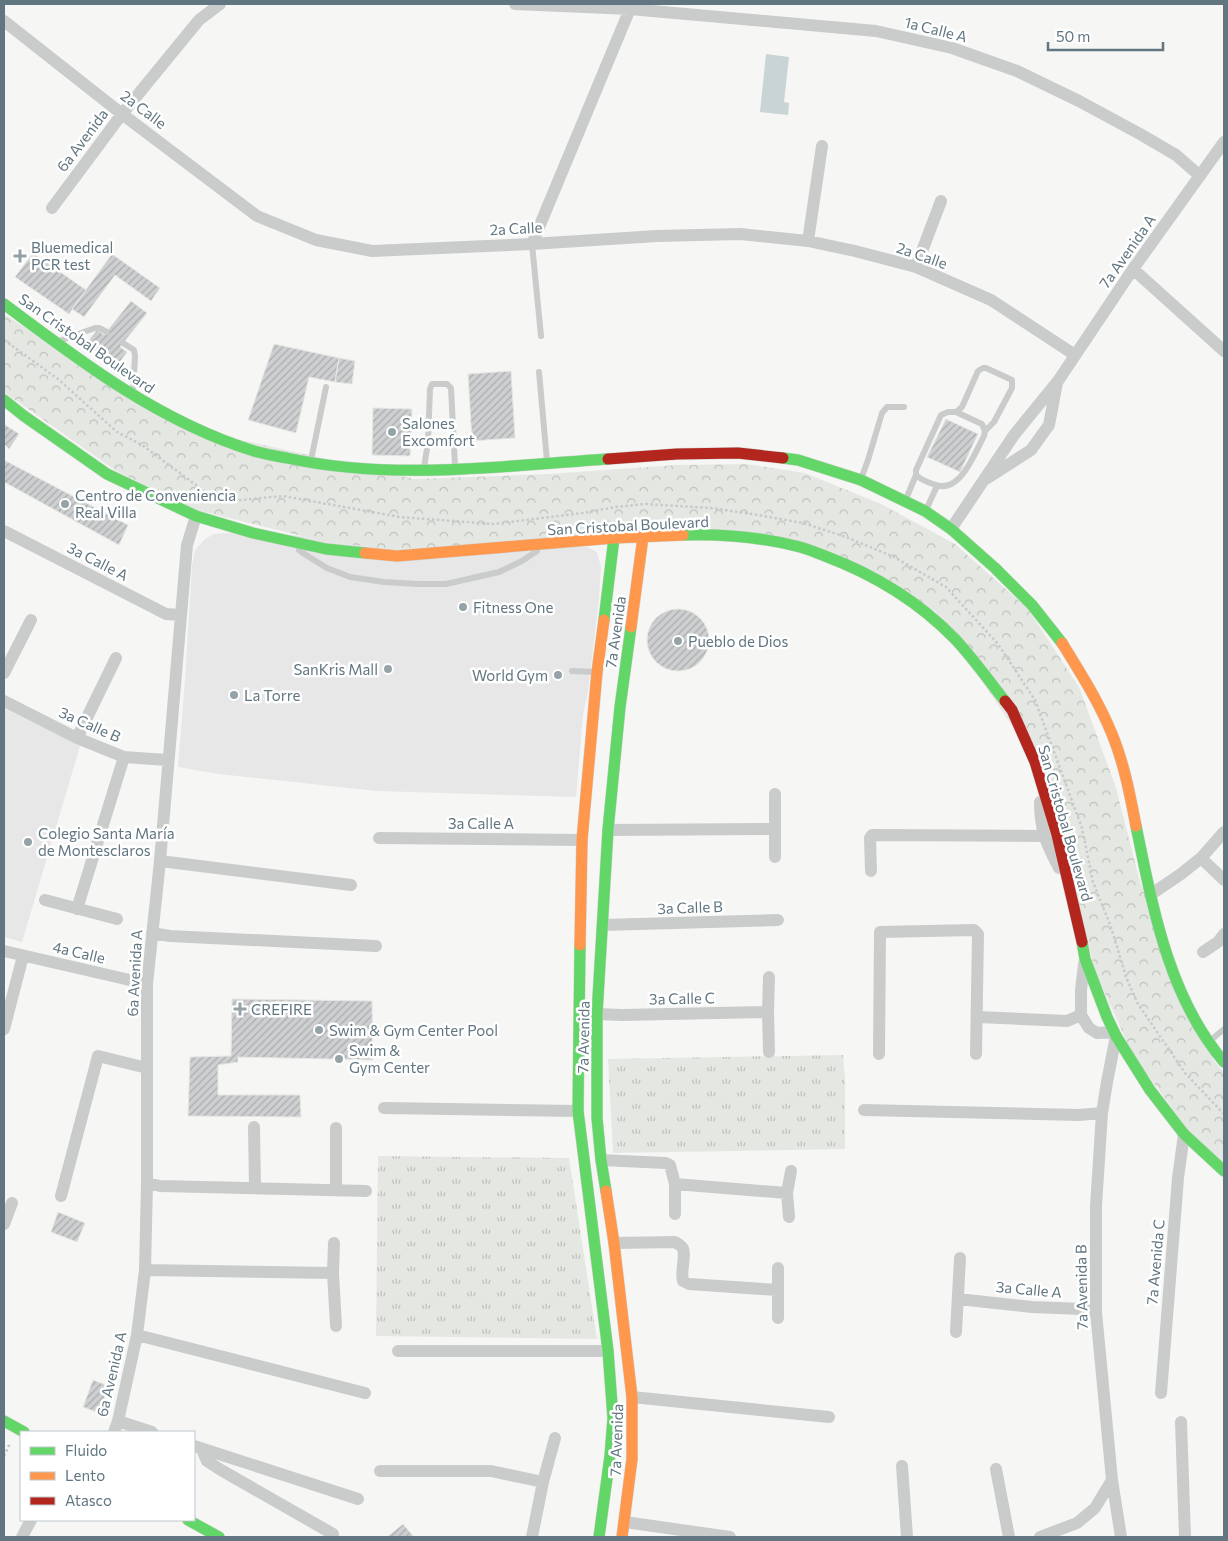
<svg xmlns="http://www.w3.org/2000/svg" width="1228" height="1541" viewBox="0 0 1228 1541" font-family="Commissioner,sans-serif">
	<defs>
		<pattern id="grass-tufts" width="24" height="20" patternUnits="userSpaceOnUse" patternTransform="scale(1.25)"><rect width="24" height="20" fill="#e5e8e2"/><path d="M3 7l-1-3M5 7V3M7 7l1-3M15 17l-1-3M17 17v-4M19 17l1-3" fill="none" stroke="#bdc1bc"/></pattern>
		<pattern id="park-crowns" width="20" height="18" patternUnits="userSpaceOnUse" patternTransform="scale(1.25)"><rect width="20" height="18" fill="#e5e8e2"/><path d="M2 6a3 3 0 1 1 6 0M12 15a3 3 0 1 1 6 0" fill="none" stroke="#bdc1bc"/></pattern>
		<pattern id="building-hatch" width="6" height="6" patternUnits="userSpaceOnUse" patternTransform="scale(1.25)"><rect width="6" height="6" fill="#cdcfd0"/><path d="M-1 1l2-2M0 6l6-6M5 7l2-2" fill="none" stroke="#aaadae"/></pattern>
	</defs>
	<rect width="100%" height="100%" fill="#f6f6f5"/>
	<!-- built -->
	<path fill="#e6e7e6" d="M226,533L587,547L597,552L601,567L599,599L588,691L583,715L576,797L377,791L219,774L178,767L185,680L192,566L195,550L205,539L214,534Z
		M4,708L80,746L22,942L4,937Z"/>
	<!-- grass -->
	<path fill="url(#grass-tufts)" d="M843,1055L845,1078V1149L613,1153L608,1059Z
		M378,1156L569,1158L597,1339L376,1336Z"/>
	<!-- park -->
	<path fill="url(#park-crowns)" d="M4,314L175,425L415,479L548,474L677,465L747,464L805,473L881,504L955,544L1028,609L1079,687L1116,788L1140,882L1214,1061L1224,1072V1163L1188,1130L1132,1053L1095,971L1047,778L935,611L760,533L395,550L322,541L197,510L116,471L4,392Z"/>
	<!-- water -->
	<path fill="#c8d4d5" d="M766,54L789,57L784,102L789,103L788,115L760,112Z"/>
	<!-- building -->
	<path fill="url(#building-hatch)" stroke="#e6e6e4" d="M33,253L86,290L69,314L15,277Z
		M112,254L160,288L151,301L115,275L84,317L72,309Z
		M131,301L147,313L120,347L127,352L116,367L86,344L97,330L104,335Z
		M274,344L339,358L335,382L309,377L296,433L248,420Z
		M339,358L355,361L352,384L335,382Z
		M511,371L515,438L472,441L468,374Z
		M373,408L412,409L410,456L372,455Z
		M946,419L978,434L960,472L927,457Z
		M4,424L19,434L9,449L4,444Z
		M4,460L128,525L119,545L4,482Z
		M647 640a31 31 0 1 1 62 0a31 31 0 1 1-62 0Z
		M232,999L372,1001L373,1060L238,1057V1062L218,1065V1095H300L301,1117L188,1116L190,1057L231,1056Z
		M58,1212L85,1223L77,1242L51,1232Z
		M93,1380L109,1386L99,1413L83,1407Z
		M403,1524L414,1537H387Z"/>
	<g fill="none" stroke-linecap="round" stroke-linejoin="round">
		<!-- fast casing -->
		<g stroke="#d3d4d4" stroke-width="12">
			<path id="fast" d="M4,304C81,362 160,422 254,451C265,454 276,456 287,458C392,481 502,466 608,459
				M4,400L24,416L107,474L196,516L253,533L326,549L365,553
				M783,458L798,460L861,480L925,511L951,529L995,568L1032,605L1062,643
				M683,535C722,534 762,537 800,547C808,549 817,553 825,556C873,574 919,602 955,639C973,658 989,681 1005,701
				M604,620L614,538
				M1136,826C1153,908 1168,996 1224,1062
				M1082,942L1085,959L1107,1017L1116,1036L1150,1090L1184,1134L1224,1171
				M580,945L578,1111L608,1351L613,1418L610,1456L599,1537
				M606,1191L601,1160L597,1118V1014L608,830L620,707L631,627
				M4,1421L24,1432
				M188,1520L219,1537"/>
		</g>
		<!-- slow casing -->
		<g stroke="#d3d4d4" stroke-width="12">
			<path id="slow" d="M365,553L397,556L614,538L683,535
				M631,627L643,537
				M1062,643C1080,672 1099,702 1112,734C1124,763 1130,795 1136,826
				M580,945L582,840L597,672L604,620
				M606,1191L614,1243L632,1397V1459L622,1537"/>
		</g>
		<!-- jam casing -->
		<g stroke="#d3d4d4" stroke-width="12">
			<path id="jam" d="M608,459L677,454L738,453L783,458
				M1005,701L1012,710L1035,762L1057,835L1082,942"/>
		</g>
		<!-- path -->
		<path stroke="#c7c9ca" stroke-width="2.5" stroke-dasharray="2.5 2.5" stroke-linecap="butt" d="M4,340L58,379L117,432L142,445L219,502L283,496L400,517L493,524L583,513L616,507L646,504L711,508L752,514L803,523L846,537L894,557L946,587L998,644L1035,700L1082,828L1093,882L1111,927L1126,977L1138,1004L1185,1073L1224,1114
			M4,1456L10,1443"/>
		<!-- lane -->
		<path stroke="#cacccc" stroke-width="6" d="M532,244L541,336
			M59,341L95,328H99L107,332
			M123,343L134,350L135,356L133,392
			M539,372L547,461
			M948,412H956L982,424L985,431L984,436C974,454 960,496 933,484C927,482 921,480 916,475V470L941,415Z
			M956,412L962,407L978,371L983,368H986L1012,380V388L994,422L985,431
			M428,442H454
			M311,460L326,387
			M424,468L428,442L430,389L432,384H447L451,388L455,466
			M861,479L868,460L882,413L887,407H904
			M906,499L916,475
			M926,510L937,486
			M299,550L306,555L327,568L350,577L384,582L418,584H446L499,572L522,561L537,551
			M572,671L595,672
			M1211,1040L1224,1029"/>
		<!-- street -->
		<path stroke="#cacccc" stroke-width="12" d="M515,4L630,9L876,31L952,48L1017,71L1079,101L1140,134L1176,155L1200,176
			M4,21L122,114L257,216L316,240L372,251L532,244L657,236L740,234L808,241L855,251L916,267L991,300L1075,355
			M52,208L122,114L199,20L220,4
			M808,241L822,146
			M532,244L632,4
			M916,267L941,201
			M1133,269L1224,351
			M986,479L1031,450L1049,425L1057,383
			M951,529L1014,435L1058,381L1133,269L1224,142
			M4,531L166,614L180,615
			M4,673L31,620
			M4,701L77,738L124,757L167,760
			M77,738L116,658
			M775,794V857
			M1040,802C1040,830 1046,843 1059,868
			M608,830L775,829
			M379,838L582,840
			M1201,858L1224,880
			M160,861L351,885
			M871,871L870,838L872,835L1043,836
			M1150,895L1181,874L1201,858L1224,832
			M45,900L117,919
			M77,909L124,757
			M603,925L778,920
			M152,933L170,936L376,946
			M4,951L147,984
			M1203,952L1218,942L1224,934
			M1084,964L1081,990V1015L1089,1028L1097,1033L1114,1032
			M597,1014L622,1015L768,1012
			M978,1017L1067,1021L1081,1015
			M4,1029L23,956
			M1116,1036L1107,1082L1102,1113L1096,1206V1312L1112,1480L1121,1537
			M769,1052L768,1012L769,977
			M879,1054L880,932L974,930L978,934L976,1054
			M384,1108L578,1111
			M864,1110L1079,1115L1102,1113
			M254,1127L255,1188
			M336,1128V1190
			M601,1160L666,1163L670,1165L675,1184V1214
			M147,1183L160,1186L366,1191
			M675,1184L787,1193
			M61,1196L98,1056L147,1068
			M789,1217L787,1193L791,1171
			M4,1224L12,1203
			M334,1243L333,1273L336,1326
			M614,1243L675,1242C676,1242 682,1247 682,1247C687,1254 680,1271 683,1281L689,1284L777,1290
			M778,1268V1318
			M145,1270L333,1273
			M958,1299L1032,1307L1082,1309L1096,1312
			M956,1332L960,1258
			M137,1335L365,1393
			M398,1351H608
			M1161,1393L1178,1178L1184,1134
			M632,1397L829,1417
			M118,1421L152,1432
			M1181,1422L1185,1537
			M114,1432L118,1421L137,1335L145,1270L147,1183V984L160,861L187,545L196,516
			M194,1446L358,1499
			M201,1448L207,1461L221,1470L333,1534
			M902,1466L907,1537
			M996,1469L1009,1537
			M380,1471H491L543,1482
			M625,1522L730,1537
			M22,1537L31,1520
			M532,1537L543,1482L555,1438
			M1040,1537L1077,1523L1095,1508L1112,1480"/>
		<!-- fast -->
		<use href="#fast" stroke="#63d668" stroke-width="11"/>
		<!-- slow -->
		<use href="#slow" stroke="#ff974d" stroke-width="11"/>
		<!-- jam -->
		<use href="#jam" stroke="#b3261e" stroke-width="11"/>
	</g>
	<!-- markers -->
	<g fill="#95a3a9" stroke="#fff" stroke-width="2">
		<path d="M17.5 248.5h5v5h5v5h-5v5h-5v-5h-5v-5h5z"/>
		<circle cx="392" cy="432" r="5"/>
		<circle cx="65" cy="504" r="5"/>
		<circle cx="463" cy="607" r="5"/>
		<circle cx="678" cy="641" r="5"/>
		<circle cx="388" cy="669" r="5"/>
		<circle cx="558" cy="675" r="5"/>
		<circle cx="234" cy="695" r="5"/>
		<circle cx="28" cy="842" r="5"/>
		<path d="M237.5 1001.5h5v5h5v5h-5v5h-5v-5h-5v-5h5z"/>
		<circle cx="319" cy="1030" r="5"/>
		<circle cx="339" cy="1059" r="5"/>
	</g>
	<g text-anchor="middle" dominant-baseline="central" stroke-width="5" stroke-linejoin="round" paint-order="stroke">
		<!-- street labels -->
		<g font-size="15" fill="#617680" stroke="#fff">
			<text transform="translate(936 29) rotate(14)">1a Calle A</text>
			<text transform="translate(144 109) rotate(37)">2a Calle</text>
			<text transform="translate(82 140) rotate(-53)">6a Avenida</text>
			<text transform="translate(516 228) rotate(-3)">2a Calle</text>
			<text transform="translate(1127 251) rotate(-55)">7a Avenida A</text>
			<text transform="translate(922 255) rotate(19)">2a Calle</text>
			<text transform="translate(87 343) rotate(35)">San Cristobal Boulevard</text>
			<text transform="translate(628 525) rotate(-3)">San Cristobal Boulevard</text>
			<text transform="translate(98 561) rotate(27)">3a Calle A</text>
			<text transform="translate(615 632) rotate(-82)">7a Avenida</text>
			<text transform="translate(90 724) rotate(24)">3a Calle B</text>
			<text x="481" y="823">3a Calle A</text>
			<text transform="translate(1066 823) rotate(74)">San Cristobal Boulevard</text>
			<text transform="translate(690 907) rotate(-2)">3a Calle B</text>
			<text transform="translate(79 952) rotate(13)">4a Calle</text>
			<text transform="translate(134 973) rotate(-87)">6a Avenida A</text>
			<text transform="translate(682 998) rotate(-1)">3a Calle C</text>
			<text transform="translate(583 1037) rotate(-89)">7a Avenida</text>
			<text transform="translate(1155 1262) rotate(-85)">7a Avenida C</text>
			<text transform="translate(1081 1287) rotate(-91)">7a Avenida B</text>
			<text transform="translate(1029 1289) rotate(5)">3a Calle A</text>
			<text transform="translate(111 1374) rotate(-77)">6a Avenida A</text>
			<text transform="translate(616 1440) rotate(-88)">7a Avenida</text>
		</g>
		<!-- poi labels -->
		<g font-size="15" fill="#617680" stroke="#fff" text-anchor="start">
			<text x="31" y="247">Bluemedical<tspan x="31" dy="17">PCR test</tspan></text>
			<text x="402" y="423">Salones<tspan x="402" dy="17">Excomfort</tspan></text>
			<text x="75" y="495">Centro de Conveniencia<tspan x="75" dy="17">Real Villa</tspan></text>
			<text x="473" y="607">Fitness One</text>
			<text x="688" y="641">Pueblo de Dios</text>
			<text x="378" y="669" text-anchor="end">SanKris Mall</text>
			<text x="548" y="675" text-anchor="end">World Gym</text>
			<text x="244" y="695">La Torre</text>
			<text x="38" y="833">Colegio Santa María<tspan x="38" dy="17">de Montesclaros</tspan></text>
			<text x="251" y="1009">CREFIRE</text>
			<text x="329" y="1030">Swim &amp; Gym Center Pool</text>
			<text x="349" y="1050">Swim &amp;<tspan x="349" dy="17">Gym Center</tspan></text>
		</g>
	</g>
	<!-- border -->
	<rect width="1228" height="1541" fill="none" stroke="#617680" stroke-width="10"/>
	<!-- legend -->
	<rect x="20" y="1431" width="175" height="90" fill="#ffffff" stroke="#c0c8cc"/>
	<rect x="30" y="1447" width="25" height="8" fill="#63d668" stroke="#c0c8cc"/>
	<text x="65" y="1456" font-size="15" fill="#617680">Fluido</text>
	<rect x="30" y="1472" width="25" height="8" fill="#ff974d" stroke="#c0c8cc"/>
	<text x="65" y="1481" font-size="15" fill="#617680">Lento</text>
	<rect x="30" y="1497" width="25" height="8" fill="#b3261e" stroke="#c0c8cc"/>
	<text x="65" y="1506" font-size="15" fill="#617680">Atasco</text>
	<!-- scale -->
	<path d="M1048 42v8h115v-8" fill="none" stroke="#617680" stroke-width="2.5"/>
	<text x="1056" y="42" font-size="15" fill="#617680" stroke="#ffffff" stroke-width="4" paint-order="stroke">50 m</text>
</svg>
